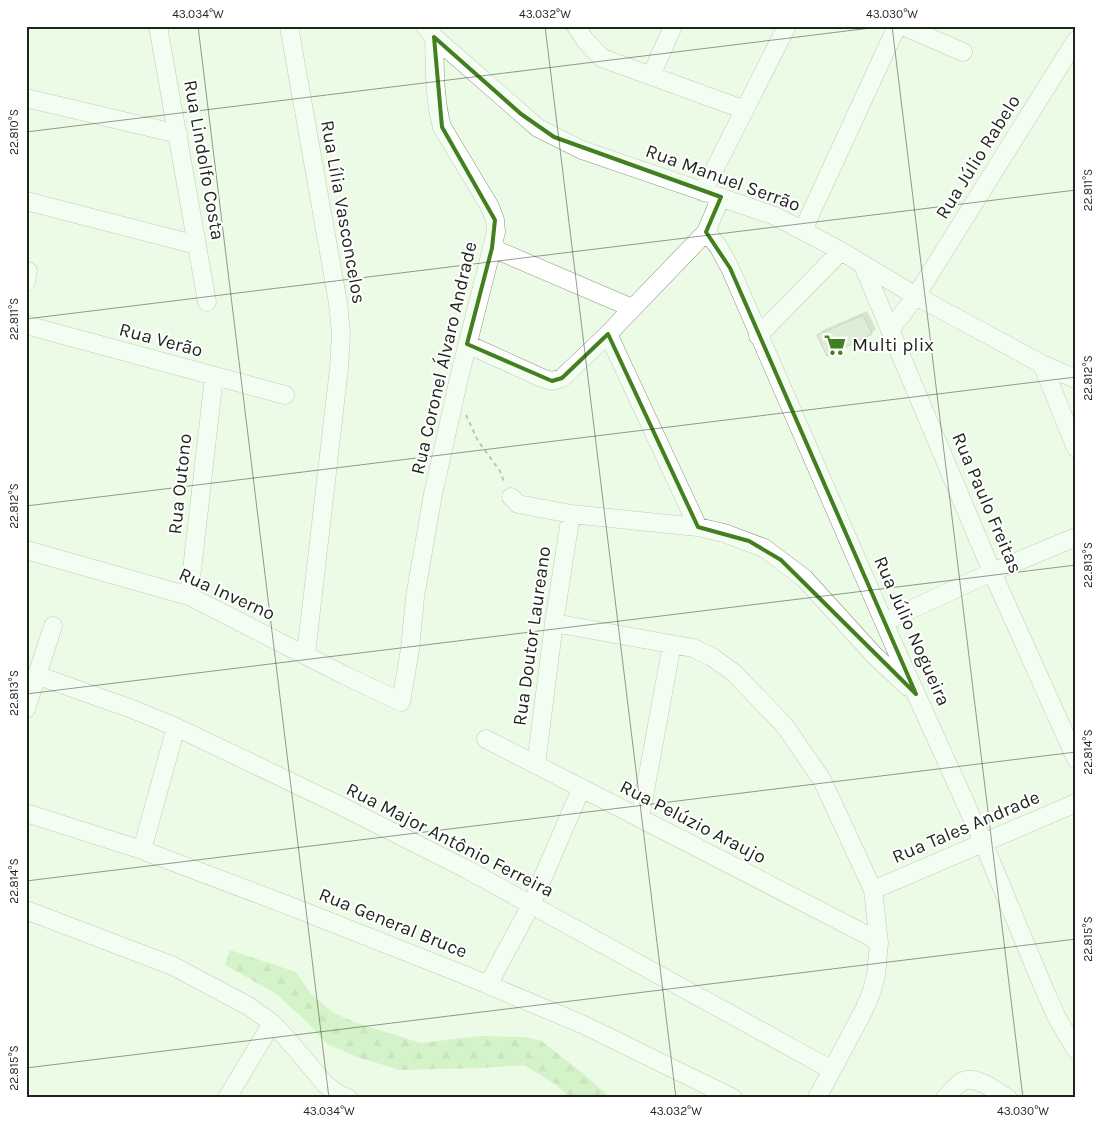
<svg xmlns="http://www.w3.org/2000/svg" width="1102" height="1124" viewBox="0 0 1102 1124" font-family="Karla,sans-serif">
	<defs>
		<pattern id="forest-firs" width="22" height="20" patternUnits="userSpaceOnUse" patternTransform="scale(1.25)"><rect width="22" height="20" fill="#bae8a7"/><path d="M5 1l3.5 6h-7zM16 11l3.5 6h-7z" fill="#9fc78f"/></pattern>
	</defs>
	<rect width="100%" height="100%" fill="#ebfbe5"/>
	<!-- forest -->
	<path fill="url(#forest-firs)" d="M230,950L296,972L311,994L334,1013L354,1022L421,1043L481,1036L523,1037L540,1040L585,1075L611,1098H570L558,1086L524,1065L480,1068L400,1070L360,1058L327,1044L307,1022L275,993L225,965Z"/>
	<!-- shadow -->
	<path fill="#0003" d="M867,311L876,329L872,333L818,335L823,330Z"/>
	<!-- building -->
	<path fill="#ccdbc6" stroke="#9ba995" d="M863,315L872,334L827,356L817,335Z"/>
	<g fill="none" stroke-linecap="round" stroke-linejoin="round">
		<!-- minor casing -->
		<g stroke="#879581" stroke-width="19">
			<path id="minor" d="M158,26L207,302
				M289,26L338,303L341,333L339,368L306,654
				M425,26L434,37L538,128L582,150L775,216L841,251L916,296L1042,364L1076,379
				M576,26L585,40L602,58L745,110
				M903,26L963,52
				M651,76L673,26
				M26,98L178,134
				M703,192L787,26
				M26,201L197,245
				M803,230L897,26
				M706,232L718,246L730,268L897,652L983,842L1042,984L1057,1018L1076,1050
				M492,248L632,308
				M862,263L992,572L1076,759
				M26,282L28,271
				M26,325L285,395
				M890,330L916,296L1076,40
				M608,334L698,527
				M758,336L841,251
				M467,344L542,378L552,381L562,378L608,334L706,232L721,197
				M1042,364L1076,448
				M511,497L518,504L571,514L698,527L724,533L764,548L804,578L874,655L908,687
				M26,550L189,596L344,675L401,702L410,649L415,597L433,494L459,378L496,232L495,220L490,207L442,127C434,98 435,67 434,37
				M189,596L214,377
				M884,622L992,572L1076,537
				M554,623L693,648L712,657L734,673L785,726L822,780L873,890L879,943L876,975L872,991L864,1010L817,1098
				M36,675L132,709L176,727L341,806L468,870L832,1070
				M26,709L53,626
				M486,739L869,936L879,943
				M536,765L554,623L571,514
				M26,813L142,850L295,908L467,976L584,1025L733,1098
				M640,818L672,644
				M142,850L176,727
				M873,890L1076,803
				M26,910L173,966L250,1007L272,1023L289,1041L326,1085L340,1095L348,1098
				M488,985L531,905L581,789
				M227,1098L272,1023
				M945,1098C950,1093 957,1084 963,1081C977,1075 997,1092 1008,1098"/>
		</g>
		<!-- path -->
		<path stroke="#7b8577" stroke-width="2" stroke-dasharray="4 4" stroke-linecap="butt" d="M466,415L478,441L500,471L505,484"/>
		<!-- minor -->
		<use href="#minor" stroke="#fff" stroke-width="18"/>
	</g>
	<!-- marked area -->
	<path d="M0 0H1102V1124H0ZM434,37L521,114L554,137L721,197L706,232L730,268L916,694L781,560L749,541L698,527L608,334L562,378L552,381L467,344L492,248L495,220L442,127Z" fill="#ebfbe5" fill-opacity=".55" fill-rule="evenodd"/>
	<path fill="none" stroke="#42801f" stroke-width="4" stroke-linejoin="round" d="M434,37L521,114L554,137L721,197L706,232L730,268L916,694L781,560L749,541L698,527L608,334L562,378L552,381L467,344L492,248L495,220L442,127Z"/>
	<!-- ticks -->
	<path fill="none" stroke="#1f241d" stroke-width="1" stroke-opacity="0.45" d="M198,26L329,1098M545,26L676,1098M892,26L1023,1098M26,132L887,26M26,319L1076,190M26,506L1076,377M26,694L1076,565M26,881L1076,752M26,1068L1076,939"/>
	<!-- icons -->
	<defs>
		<g id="supermarket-bare" transform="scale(1.725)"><path d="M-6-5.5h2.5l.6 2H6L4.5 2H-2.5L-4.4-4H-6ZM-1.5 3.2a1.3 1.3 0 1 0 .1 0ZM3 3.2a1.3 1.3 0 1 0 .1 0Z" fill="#42801f" stroke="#fff" stroke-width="2.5" paint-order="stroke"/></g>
	</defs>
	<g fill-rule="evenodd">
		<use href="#supermarket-bare" x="835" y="345"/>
	</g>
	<g text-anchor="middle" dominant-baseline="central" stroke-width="4" stroke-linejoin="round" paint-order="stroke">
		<!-- street labels -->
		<g font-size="19" fill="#1f241d" stroke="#fff">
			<text transform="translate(978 157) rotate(-58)">Rua Júlio Rabelo</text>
			<text transform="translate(204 160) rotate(80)">Rua Lindolfo Costa</text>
			<text transform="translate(723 178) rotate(20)">Rua Manuel Serrão</text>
			<text transform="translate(343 212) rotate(80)">Rua Lília Vasconcelos</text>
			<text transform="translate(161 340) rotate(15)">Rua Verão</text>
			<text transform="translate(444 358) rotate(-77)">Rua Coronel Álvaro Andrade</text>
			<text transform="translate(180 484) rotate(-84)">Rua Outono</text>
			<text transform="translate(987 503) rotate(67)">Rua Paulo Freitas</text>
			<text transform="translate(227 594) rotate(24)">Rua Inverno</text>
			<text transform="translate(912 631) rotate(66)">Rua Júlio Nogueira</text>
			<text transform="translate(532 636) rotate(-82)">Rua Doutor Laureano</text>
			<text transform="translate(693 822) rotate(27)">Rua Pelúzio Araujo</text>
			<text transform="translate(966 827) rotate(-23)">Rua Tales Andrade</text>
			<text transform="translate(450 840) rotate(27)">Rua Major Antônio Ferreira</text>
			<text transform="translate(393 923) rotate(22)">Rua General Bruce</text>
		</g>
		<!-- poi labels -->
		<g font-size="19" fill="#1f241d" stroke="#fff" text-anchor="start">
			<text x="852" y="345">Multi plix</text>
		</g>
	</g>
	<!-- border -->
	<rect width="1102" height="1124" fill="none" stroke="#ffffff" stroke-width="55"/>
	<rect x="28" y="28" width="1046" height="1068" fill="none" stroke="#1f241d" stroke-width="2"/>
	<g font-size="12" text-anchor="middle" fill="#1f241d">
		<text x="198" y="18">43.034°W</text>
		<text x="545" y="18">43.032°W</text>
		<text x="892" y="18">43.030°W</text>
		<text transform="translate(14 132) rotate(-90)" y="4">22.810°S</text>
		<text transform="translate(1088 190) rotate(-90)" y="4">22.811°S</text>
		<text transform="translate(14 319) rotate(-90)" y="4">22.811°S</text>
		<text transform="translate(1088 378) rotate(-90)" y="4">22.812°S</text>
		<text transform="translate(14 506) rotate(-90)" y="4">22.812°S</text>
		<text transform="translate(1088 565) rotate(-90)" y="4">22.813°S</text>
		<text transform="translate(14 693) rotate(-90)" y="4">22.813°S</text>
		<text transform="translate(1088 752) rotate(-90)" y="4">22.814°S</text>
		<text transform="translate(14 881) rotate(-90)" y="4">22.814°S</text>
		<text transform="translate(1088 939) rotate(-90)" y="4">22.815°S</text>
		<text transform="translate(14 1068) rotate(-90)" y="4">22.815°S</text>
		<text x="329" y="1115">43.034°W</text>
		<text x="676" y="1115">43.032°W</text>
		<text x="1023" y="1115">43.030°W</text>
	</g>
</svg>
